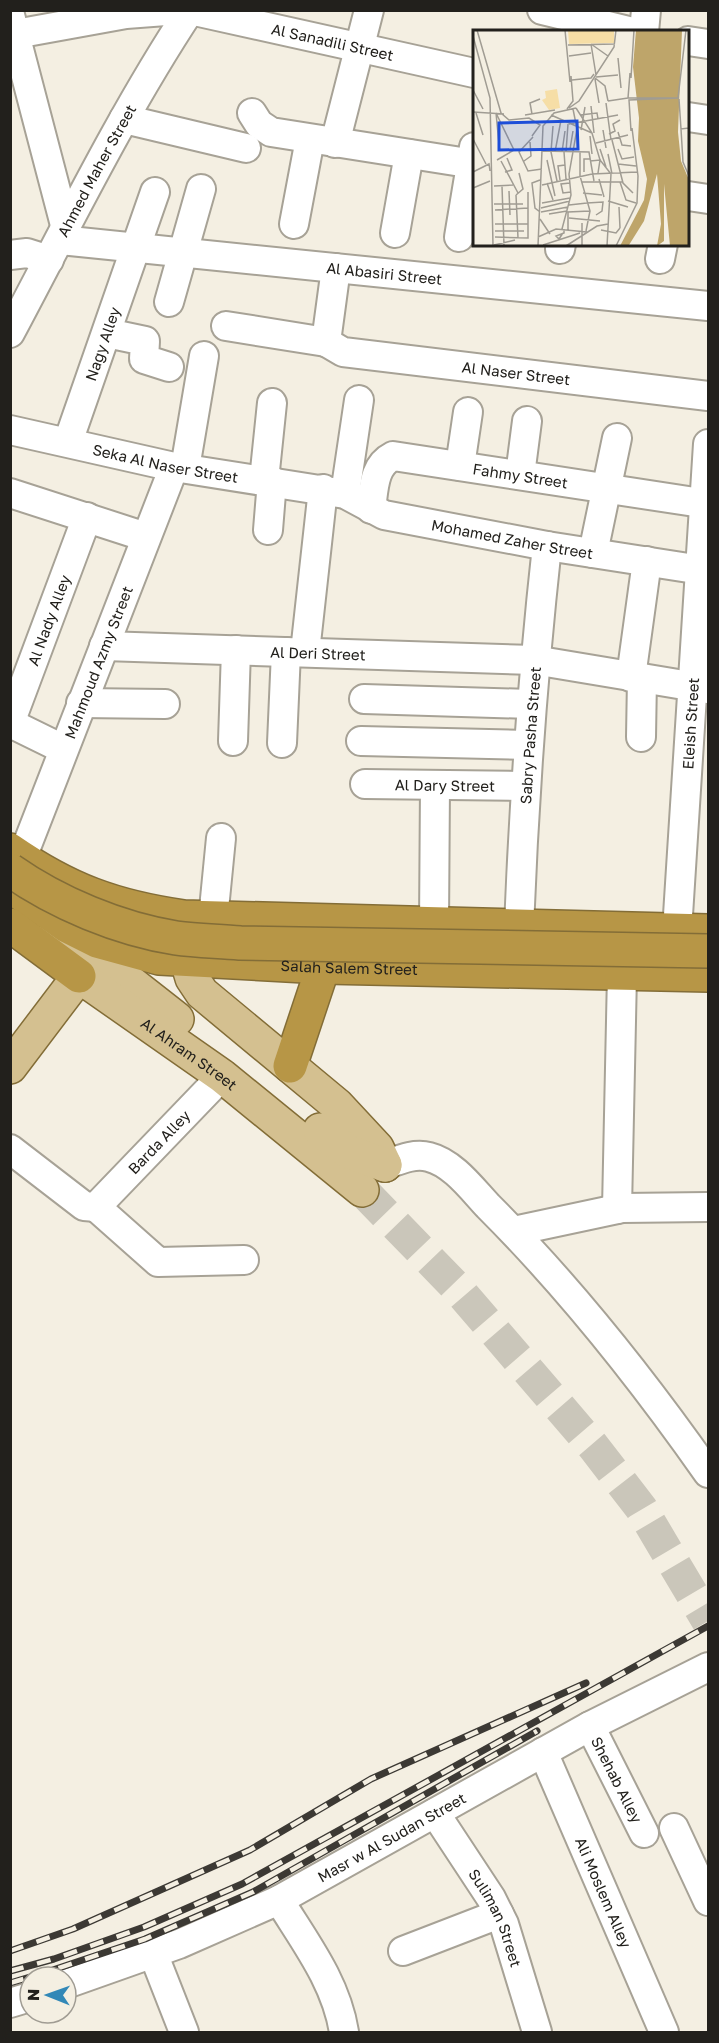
<svg xmlns="http://www.w3.org/2000/svg" width="719" height="2043" viewBox="0 0 719 2043" font-family="'Golos Text',sans-serif">
	<rect width="100%" height="100%" fill="#f4efe2"/>
	<g fill="none" stroke-linecap="round" stroke-linejoin="round">
		<!-- major-tunnel -->
		<path stroke="#cac6ba" stroke-width="33" stroke-dasharray="33 16" stroke-linecap="butt" d="M362,1190L457,1288L593,1446L641,1508L708,1621"/>
		<!-- minor casing -->
		<g stroke="#a7a296" stroke-width="32">
			<g id="minor">
				<path id="s1" d="M190,10L474,73"/>
				<path d="M542,10L633,32"/>
				<path d="M10,15L66,229"/>
				<path d="M644,32L646,10"/>
				<path d="M10,35L126,14L179,10"/>
				<path d="M688,41L708,44"/>
				<path d="M252,113L259,124L271,132L474,164"/>
				<path d="M688,117L708,120"/>
				<path d="M124,119L246,148"/>
				<path d="M335,143L369,10"/>
				<path d="M688,196L708,199"/>
				<path d="M294,224L310,139"/>
				<path d="M395,233L409,154"/>
				<path d="M459,237L474,147"/>
				<path id="s2" d="M60,240L708,306"/>
				<path d="M560,249L561,244"/>
				<path d="M10,255L27,253L49,260"/>
				<path d="M660,259L663,244"/>
				<path d="M169,302L201,189"/>
				<path d="M226,326L326,342"/>
				<path id="s3" d="M10,333C68,224 122,113 190,10"/>
				<path d="M107,333L145,341L144,359L169,367"/>
				<path id="s4" d="M326,342L343,352L708,396"/>
				<path d="M326,342L336,268"/>
				<path id="s5" d="M10,430L174,467L345,494L384,515L547,546L708,571"/>
				<path id="s6" d="M68,442L155,192"/>
				<path d="M460,466L468,412"/>
				<path d="M185,468L204,356"/>
				<path d="M520,475L527,421"/>
				<path d="M264,480L272,403"/>
				<path d="M10,493L146,537"/>
				<path d="M345,494L359,400"/>
				<path id="s7" d="M371,509C374,489 373,466 393,456L708,504"/>
				<path d="M268,530L272,481"/>
				<path d="M593,553L617,438"/>
				<path id="s8" d="M104,646L534,660L708,689"/>
				<path d="M305,652L323,489"/>
				<path d="M631,677L647,561"/>
				<path d="M364,699L530,704"/>
				<path d="M81,703L165,704"/>
				<path id="s9" d="M10,723L87,517"/>
				<path d="M10,723L63,749"/>
				<path d="M641,737L642,678"/>
				<path d="M233,741L236,650"/>
				<path d="M361,741L528,745"/>
				<path d="M282,743L286,652"/>
				<path id="s10" d="M365,784L524,786"/>
				<path id="s11" d="M22,858L174,467"/>
				<path d="M213,919L221,838"/>
				<path d="M434,925L435,785"/>
				<path id="s12" d="M519,927C524,799 533,673 547,546"/>
				<path id="s13" d="M677,931L708,444"/>
				<path id="s14" d="M10,1149L84,1206L96,1207L222,1076"/>
				<path d="M385,1165C399,1160 414,1153 429,1157C453,1163 472,1189 488,1206C569,1287 642,1379 708,1473"/>
				<path d="M96,1207L158,1262L244,1260"/>
				<path d="M617,1209L622,974"/>
				<path d="M514,1231L622,1208L708,1207"/>
				<path id="s15" d="M590,1726L644,1833"/>
				<path id="s16" d="M543,1752L664,2032"/>
				<path id="s17" d="M435,1813L491,1898L504,1924L537,2032"/>
				<path d="M674,1828L708,1901"/>
				<path d="M279,1900C305,1942 336,1982 344,2032"/>
				<path d="M403,1951L499,1914"/>
				<path d="M153,1953L184,2032"/>
				<path id="s18" d="M66,1984L179,1944L279,1900L590,1726L708,1667"/>
				<path d="M10,2003L30,1997"/>
			</g>
		</g>
		<!-- major casing -->
		<g stroke="#836d37" stroke-width="36">
			<g id="major">
				<path d="M56,932L126,979L177,1019"/>
				<path d="M187,961L192,978L202,993L337,1105L377,1148L385,1165"/>
				<path id="s19" d="M10,1067L79,976L222,1076L362,1190"/>
				<path d="M320,1130L349,1152L385,1165"/>
			</g>
		</g>
		<!-- highway casing -->
		<g stroke="#836d37" stroke-width="36">
			<g id="highway">
				<path d="M10,850C68,890 114,907 184,917L708,931"/>
				<path id="s20" d="M10,886L67,926L97,941L159,958L323,967L708,975"/>
				<path d="M10,925L79,976"/>
				<path d="M290,1066L323,967L324,945"/>
			</g>
		</g>
		<!-- minor -->
		<use href="#minor" stroke="#fff" stroke-width="28"/>
		<!-- major -->
		<use href="#major" stroke="#d4c090" stroke-width="33"/>
		<!-- highway -->
		<use href="#highway" stroke="#b79646" stroke-width="33"/>
		<!-- rail casing -->
		<g stroke="#3c3934" stroke-width="7">
			<path id="rail" d="M10,1951L73,1929L250,1850L371,1779L586,1683
				M10,1971L54,1959L144,1927L242,1884L708,1626
				M32,1977L145,1939L253,1892L537,1731
				M10,1983L30,1977"/>
		</g>
		<!-- rail -->
		<use href="#rail" stroke="#f4efe2" stroke-width="4.5" stroke-dasharray="14" stroke-linecap="butt"/>
		<!-- highway-bridge casing -->
		<g stroke="#836d37" stroke-width="36" stroke-linecap="butt">
			<path id="highway-bridge" d="M10,870C57,903 119,929 176,938C197,941 219,941 240,943L708,951"/>
		</g>
		<!-- highway-bridge -->
		<use href="#highway-bridge" stroke="#b79646" stroke-width="33"/>
	</g>
	<g text-anchor="middle" dominant-baseline="central" stroke-width="4.5" stroke-linejoin="round" paint-order="stroke">
		<!-- street labels -->
		<g font-size="15" fill="#22201c" stroke="#f4efe2">
			<text stroke="none"><textPath href="#s1" startOffset="146">Al Sanadili Street</textPath></text>
			<text stroke="none"><textPath href="#s3" startOffset="184">Ahmed Maher Street</textPath></text>
			<text stroke="none"><textPath href="#s2" startOffset="326">Al Abasiri Street</textPath></text>
			<text stroke="none"><textPath href="#s6" startOffset="104">Nagy Alley</textPath></text>
			<text stroke="none"><textPath href="#s4" startOffset="194">Al Naser Street</textPath></text>
			<text stroke="none"><textPath href="#s5" startOffset="159">Seka Al Naser Street</textPath></text>
			<text stroke="none"><textPath href="#s7" startOffset="189">Fahmy Street</textPath></text>
			<text stroke="none"><textPath href="#s5" startOffset="516">Mohamed Zaher Street</textPath></text>
			<text stroke="none"><textPath href="#s9" startOffset="110">Al Nady Alley</textPath></text>
			<text stroke="none"><textPath href="#s8" startOffset="214">Al Deri Street</textPath></text>
			<text stroke="none"><textPath href="#s11" startOffset="210">Mahmoud Azmy Street</textPath></text>
			<text stroke="none"><textPath href="#s13" startOffset="208">Eleish Street</textPath></text>
			<text stroke="none"><textPath href="#s12" startOffset="192">Sabry Pasha Street</textPath></text>
			<text stroke="none"><textPath href="#s10" startOffset="80">Al Dary Street</textPath></text>
			<text stroke="none"><textPath href="#s20" startOffset="358">Salah Salem Street</textPath></text>
			<text stroke="none"><textPath href="#s19" startOffset="249">Al Ahram Street</textPath></text>
			<text stroke="none"><textPath href="#s14" startOffset="196">Barda Alley</textPath></text>
			<text stroke="none"><textPath href="#s15" startOffset="60">Shehab Alley</textPath></text>
			<text stroke="none"><textPath href="#s18" startOffset="358">Masr w Al Sudan Street</textPath></text>
			<text stroke="none"><textPath href="#s16" startOffset="153">Ali Moslem Alley</textPath></text>
			<text stroke="none"><textPath href="#s17" startOffset="122">Suliman Street</textPath></text>
		</g>
	</g>
	<!-- overview -->
	<g transform="translate(473 30)">
		<rect width="216" height="216" fill="#f4efe2"/>
		<path d="M95,0H141V13L96,14ZM84,59L87,78L76,80L69,70L73,68L72,61Z" fill="#f6dea6"/>
		<path d="M163,0H209L205,102L208,131L216,150V216H197L191,154V211L184,216L188,194L184,144L171,191L156,215L147,216L171,170L174,149L165,111L166,88L160,37Z" fill="#bea56a"/>
		<path fill="none" stroke="#a09c93" stroke-width="1.5" d="M4,0L28,83L36,90L56,88L67,95L59,106M92,0L97,52M0,6L17,68L20,216M118,14L123,45M118,14L135,26M95,15L142,14M96,26L118,23M145,28L148,58M123,47L145,45M122,48L132,56L135,71M158,48L161,0M122,49L126,73M99,50L118,48L121,44M0,60L10,79M155,68L157,43M205,68L213,0M206,69L208,99L216,98M135,71L155,68H206L156,70L158,101M133,73L138,110M216,73V100M118,76L121,103M96,78L106,71L141,17L143,0M103,78L119,103L127,130L138,144L134,216M94,79L100,71L98,46M0,82L31,84M3,83L10,105M23,83L41,120L24,130M23,83L26,114M59,84L57,73L67,69M52,85L82,80M78,85L119,103M107,85L124,83L125,89M96,94L145,85M80,96L78,122L84,151M208,99L210,132L216,146M108,100L112,77M130,100L133,118M145,102L149,115L158,116M136,104L142,101L140,94L147,90M117,106L119,124M60,107L46,122L55,141L69,139M0,109L13,134M139,110L150,153L160,163M123,113L155,105M97,119L100,101M127,119L133,137M145,119L149,129L161,127M69,121L116,122L121,151M82,122L88,90M89,122L92,101M91,122L93,149M93,122L95,94M107,122V146L117,181L113,201M135,124L139,144M74,130L82,166M28,131L45,163M51,131L58,126L57,112M117,131L127,130L125,143M145,134L163,136M0,142L16,134L17,141M32,142L39,140L34,128M111,142V129H117M126,149L131,167M87,150L85,136L92,135M109,152H150M147,152L153,170L163,173M74,153L80,170M97,153L88,154L90,163L98,162M69,155L119,144L164,142M21,156L40,155M29,156L31,216M0,158L17,151M36,161L37,185M110,163L129,165M43,165L45,208M43,165L50,159L46,143M135,171L155,177M69,173L97,168M114,173L130,172L129,181L123,185M21,174H50M96,175L114,173M146,177L147,198M68,178L97,171M22,180L55,178M67,182L62,178L59,153L67,150M68,182L95,177M76,184L94,181M96,188L127,191M67,189L77,204M22,194H55M89,199L98,165L96,144L104,99L100,79M95,200V182L117,181M128,200L143,203L147,198M22,201H51M90,203L86,209L83,206L91,203V199M22,207L55,208V162M65,207L83,199L114,202M21,215L42,210M70,215L107,203M65,216L70,96L81,83L103,78M93,216L124,196L135,194M109,216V193M143,216L164,173L165,146L159,98"/>
		<path fill="#1d4ed8" fill-opacity="0.15" stroke="#1d4ed8" stroke-width="3" d="M104,91L105,119L26,120V93Z"/>
		<rect width="216" height="216" fill="none" stroke="#22201c" stroke-width="3"/>
	</g>
	<!-- border -->
	<rect width="719" height="2043" fill="none" stroke="#22201c" stroke-width="24"/>
	<!-- north arrow -->
	<g transform="translate(48 1995) rotate(271)"><circle r="28" fill="#f4efe2" stroke="#a09c93" stroke-width="1.5"/>
	<path d="M0-4.5L10 22L0 15L-10 22Z" fill="#3288b7"/>
	<text y="-9" font-size="16" font-weight="bold" text-anchor="middle" fill="#22201c">N</text>
	</g>
</svg>
